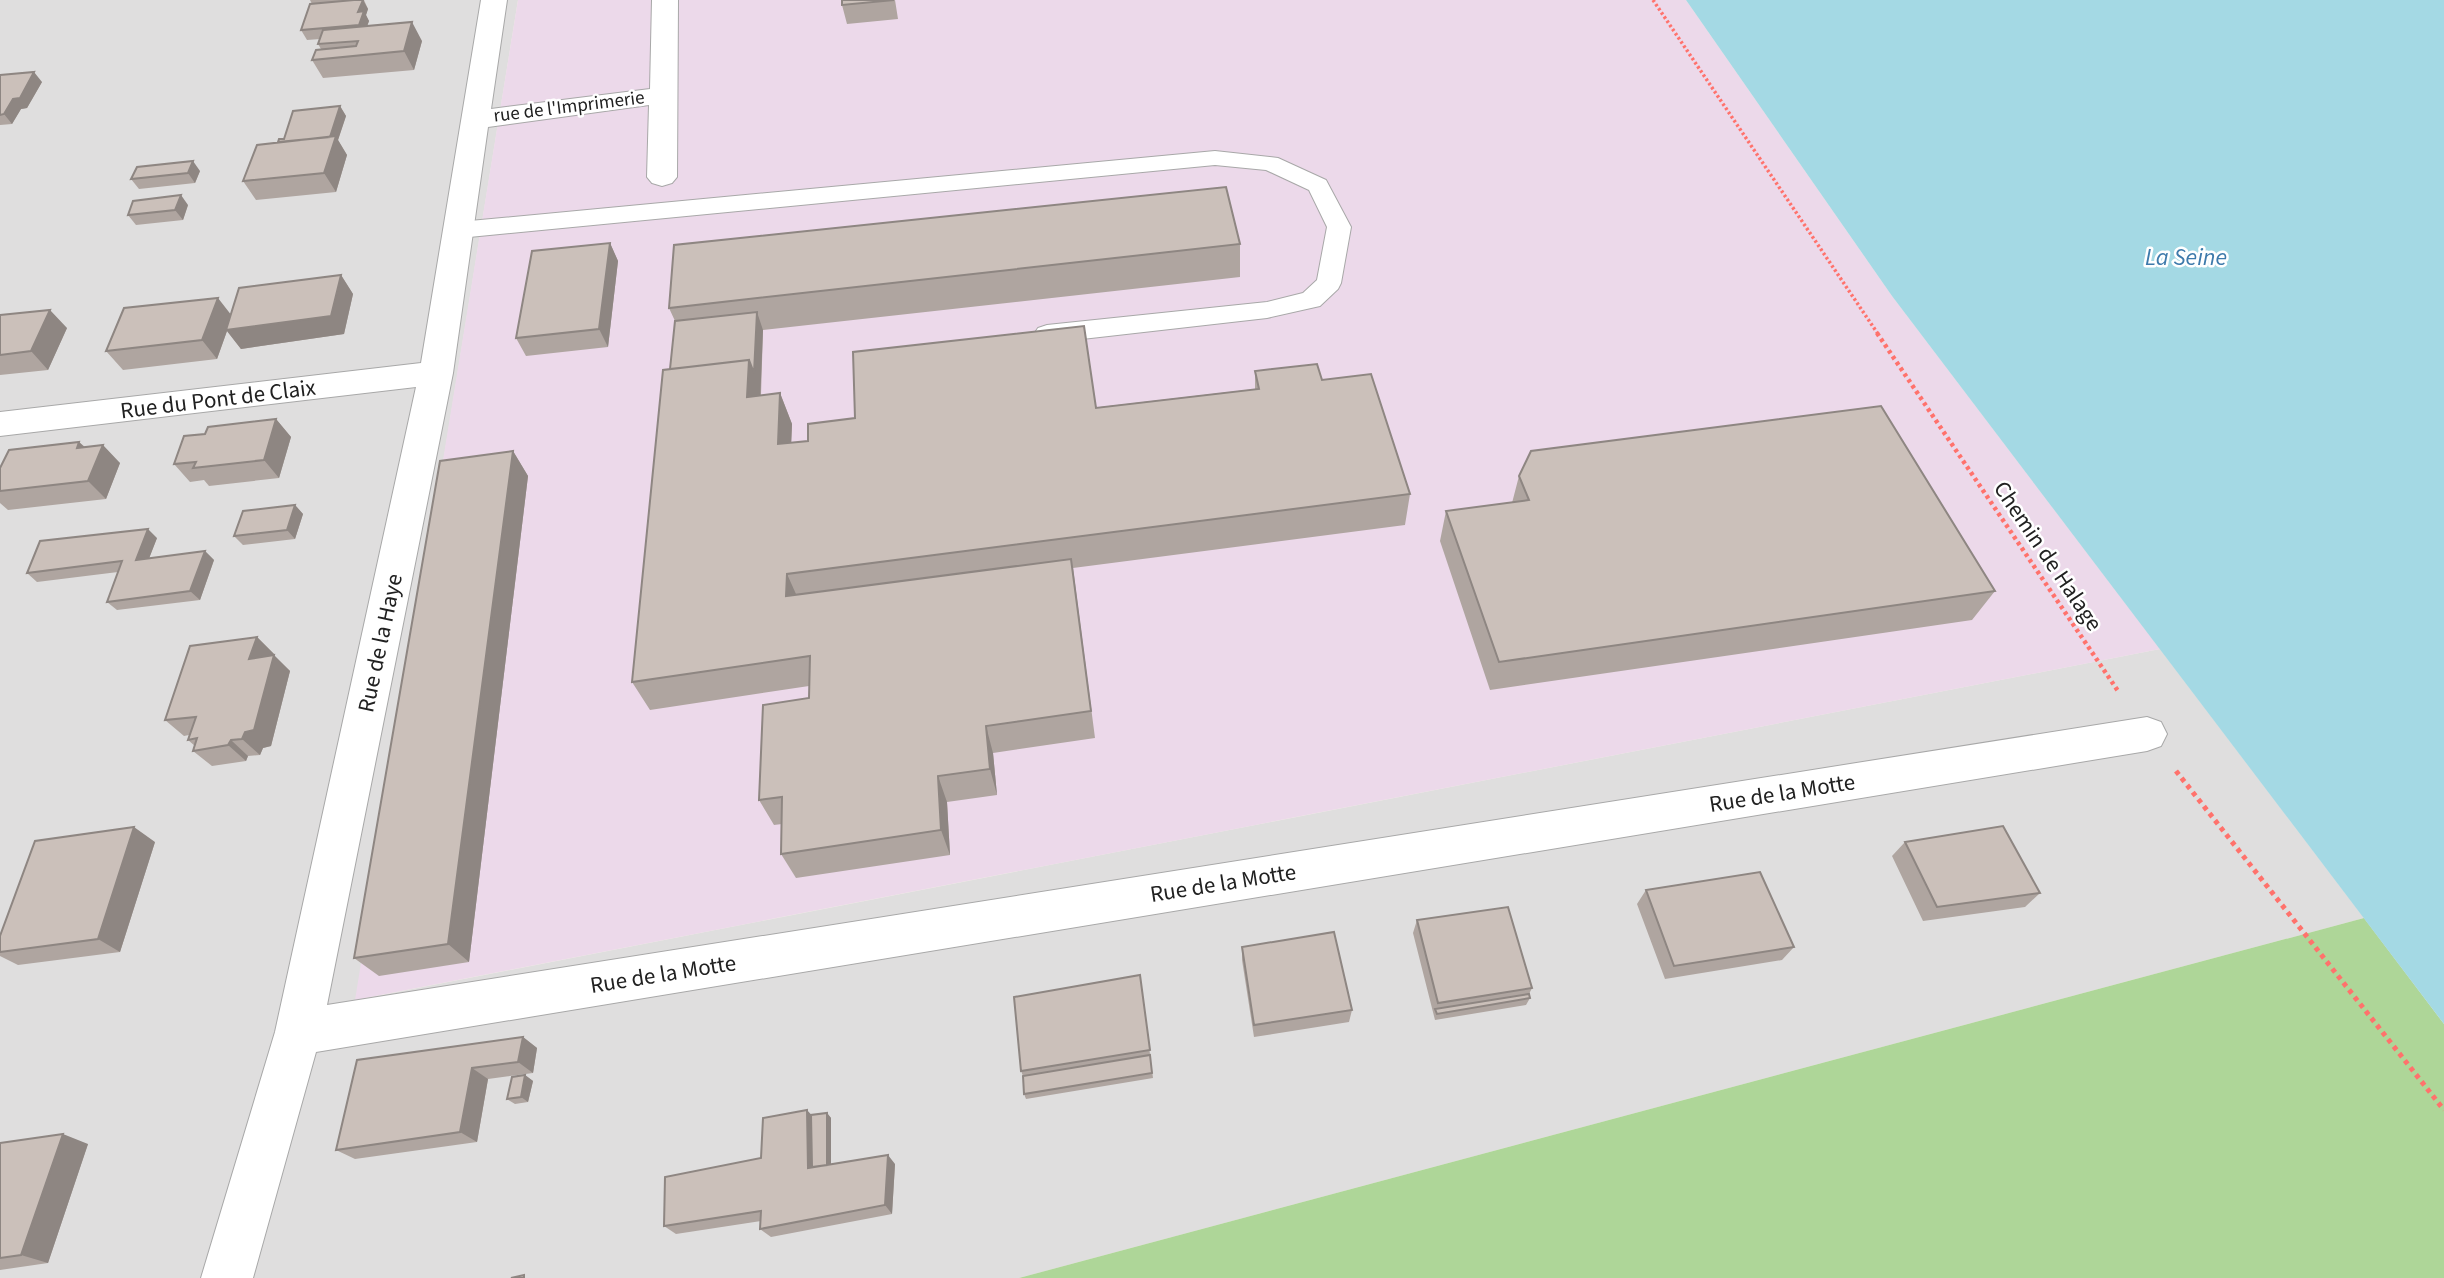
<svg xmlns="http://www.w3.org/2000/svg" width="2444" height="1278" viewBox="0 0 2444 1278" font-family="'Source Sans 3',sans-serif">
	<rect width="100%" height="100%" fill="#f2eee7"/>
	<!-- residential -->
	<path fill="#dfdede" d="M0,0H518L356,1000L2160,649L2364,918L1019,1278H0Z"/>
	<!-- industrial -->
	<path fill="#ecd9ea" d="M518,0H1686L1892,296L2160,649L355,1000Z"/>
	<!-- forest -->
	<path fill="#aed698" d="M2364,918L2444,1024V1278H1019Z"/>
	<!-- water -->
	<path fill="#a4d9e4" d="M1686,0H2444V1024L1892,296Z"/>
	<g fill="none" stroke-linecap="round" stroke-linejoin="round">
		<!-- lane casing -->
		<g stroke="#a8a8a8" stroke-width="2">
			<path id="lane" d="M1215,151L1278,158L1326,180L1351,227L1341,283L1338,289L1320,306L1267,318L1047,343L1038,340L1034,334L1038,328L1047,325L1267,302L1303,293L1317,280L1327,227L1309,190L1266,170L1215,165L459,238L451,235L447,230L451,225L459,222Z"/>
		</g>
		<!-- street casing -->
		<g stroke="#a8a8a8" stroke-width="2">
			<path id="street" d="M481,0H507L491,109L650,89L652,0H678L677,177L672,183L662,186L652,183L647,177L649,105L488,127L453,373L327,1005L2147,717L2161,722L2167,734L2161,746L2147,751L316,1052L253,1278H201L275,1032L416,387L0,436V412L421,363Z"/>
		</g>
		<!-- path-far2 -->
		<path stroke="#ff726c" stroke-width="3.5" stroke-dasharray="2.5 2.5" stroke-linecap="butt" d="M1653,0L1878,334"/>
		<!-- path-far1 -->
		<path stroke="#ff726c" stroke-width="4.5" stroke-dasharray="3.5 3.5" stroke-linecap="butt" d="M1877,333L2118,691"/>
		<!-- path -->
		<path stroke="#ff726c" stroke-width="5" stroke-dasharray="4.5 4.5" stroke-linecap="butt" d="M2176,771L2444,1110"/>
		<!-- lane -->
		<use href="#lane" fill="#fff" fill-rule="evenodd"/>
		<!-- street -->
		<use href="#street" fill="#fff" fill-rule="evenodd"/>
	</g>
	<!-- wall -->
	<path fill="#afa5a0" d="M310,0H368H364L368,9L366,15L369,21L367,26L422,41L414,70L323,78L312,60L321,49L318,44L320,39L307,40L301,30L312,4Z
		M895,0L898,19L847,24L842,5Z
		M0,75L42,82L27,108L21,109L12,124L0,125Z
		M340,106L346,116L338,140L347,155L336,192L256,200L243,181L278,142Z
		M200,171L195,183L139,189L131,179Z
		M188,205L183,220L136,225L128,215Z
		M610,243L618,261L608,347L526,356L516,338Z
		M1240,244V277L763,330L761,395L780,393L792,424L791,443L1255,389V371L1322,380L1410,494L1405,525L1073,568L1095,738L993,753L997,795L947,802L950,855L796,878L781,854L782,824L774,825L759,800L809,698V686L650,710L632,682L670,369L675,321L669,308Z
		M341,275L353,294L344,334L241,349L227,331L217,359L123,370L106,351L231,315Z
		M0,315L67,328L48,370L0,375Z
		M276,419L291,437L279,478L209,486L204,480L190,482L174,464L205,434Z
		M79,442L85,447L120,463L106,499L8,510L0,503V468Z
		M513,451L528,476L469,962L379,976L354,958Z
		M1519,476L1995,591L1972,620L1490,690L1440,541L1446,511L1512,503Z
		M295,505L303,514L295,539L243,545L234,536Z
		M157,538L149,558L205,551L214,560L200,600L117,610L107,602L118,572L37,582L27,573Z
		M257,637L274,654L273,655L290,671L271,746L263,748L260,755L248,756L246,761L212,766L193,751L195,746L188,740L189,735L184,736L165,720Z
		M155,842L120,952L18,965L0,956V936Z
		M1905,842L2040,893L2025,907L1923,921L1892,856Z
		M1646,890L1794,947L1782,960L1665,979L1637,904Z
		M1417,920L1532,988L1529,994L1530,998L1526,1005L1435,1020L1413,933Z
		M1242,947L1352,1010L1349,1022L1254,1037L1242,960Z
		M1140,975L1153,1078L1026,1099L1024,1094L1023,1076L1021,1071Z
		M523,1037L537,1048L533,1073L488,1079L477,1142L355,1159L336,1150Z
		M525,1075L533,1081L528,1102L515,1104L507,1099Z
		M827,1113L831,1118V1164H895L892,1214L771,1237L760,1229L761,1221L676,1234L664,1226L761,1158L811,1115Z
		M0,1143L88,1144L48,1263L0,1270Z"/>
	<!-- shaded-wall -->
	<path fill="#8e8682" d="M363,0L368,9L366,15L369,21L364,35L359,25L358,12Z
		M412,22L422,41L414,70L404,51Z
		M34,72L42,82L27,108L21,109L12,124L4,114L13,99Z
		M340,106L346,116L338,140L347,155L336,192L324,173L327,146Z
		M193,161L200,171L195,183L188,173Z
		M181,195L188,205L183,220L175,210Z
		M610,243L618,261L608,347L599,329Z
		M341,275L353,294L344,334L241,349L227,331L217,359L202,340L218,298L232,316Z
		M50,310L67,328L48,370L31,351Z
		M757,312L763,330L759,428L747,397L749,360Z
		M780,393L792,424L790,475L778,444Z
		M276,419L291,437L279,478L264,460Z
		M79,442L97,459L103,445L120,463L106,499L88,481L77,448Z
		M513,451L528,476L469,962L448,944Z
		M295,505L303,514L295,539L287,530Z
		M148,529L157,538L145,569L136,560Z
		M205,551L214,560L200,600L190,591Z
		M787,574L800,603L786,596Z
		M257,637L274,654L266,675L249,659Z
		M274,655L290,671L271,746L263,748L260,755L242,739Z
		M986,726L993,753L997,795L990,769Z
		M231,740L248,756L246,761L228,745Z
		M938,776L947,802L950,855L941,830Z
		M134,827L155,842L120,952L98,939Z
		M523,1037L537,1048L533,1073L518,1062Z
		M472,1068L488,1079L477,1142L460,1132Z
		M525,1075L533,1081L528,1102L521,1097Z
		M807,1110L816,1120L817,1172L808,1168Z
		M827,1113L831,1118V1175L827,1170Z
		M63,1134L88,1144L48,1263L21,1255Z
		M888,1155L895,1164L892,1214L885,1205Z"/>
	<!-- building -->
	<path fill="#cbc0ba" stroke="#8e8682" stroke-width="2" d="M354,0H363L358,12L364,11L359,25L301,30L310,4Z
		M842,0H894L842,5Z
		M412,22L404,51L312,60L316,50L356,46L358,41L318,44L323,30Z
		M34,72L20,98L13,99L4,114L0,115V75Z
		M340,106L330,137L278,142L279,139H284L293,111Z
		M336,136L324,173L243,181L257,145Z
		M193,161L188,173L131,179L137,167Z
		M1226,187L1240,244L669,308L674,245Z
		M181,195L175,210L128,215L133,201Z
		M610,243L599,329L516,338L532,251Z
		M341,275L331,316L226,330L239,288Z
		M218,298L202,340L106,351L124,308Z
		M50,310L31,351L0,355V315Z
		M757,312L754,373L749,360L670,369L675,321Z
		M1084,326L1096,408L1259,389L1255,371L1317,364L1322,380L1371,374L1410,494L787,574L786,596L1071,559L1091,711L986,726L990,769L938,776L941,830L781,854L782,797L759,800L763,705L809,698L810,656L632,682L663,370L749,360L747,397L780,393L778,444L808,441V424L855,418L853,352Z
		M1881,406L1995,591L1499,662L1446,511L1529,500L1519,476L1531,451Z
		M276,419L264,460L193,468L196,462L174,464L184,436L205,434L208,427Z
		M79,442L77,448L103,445L88,481L0,491V468L9,450Z
		M513,451L448,944L354,958L440,461Z
		M295,505L287,530L234,536L243,511Z
		M148,529L136,560L205,551L190,591L107,602L122,561L27,573L40,541Z
		M257,637L249,659L274,655L254,730L245,732L242,739L231,740L228,745L193,751L197,738L188,740L196,717L165,720L190,646Z
		M2003,826L2040,893L1937,907L1905,842Z
		M134,827L98,939L0,952V936L35,841Z
		M1760,872L1794,947L1674,966L1646,890Z
		M1508,907L1532,988L1438,1003L1417,920Z
		M1334,932L1352,1010L1254,1025L1242,947Z
		M1140,975L1150,1050L1021,1071L1014,997Z
		M1529,994L1530,998L1437,1014L1435,1009Z
		M523,1037L518,1062L472,1068L460,1132L336,1150L357,1060Z
		M1150,1055L1152,1073L1024,1094L1023,1076Z
		M525,1075L521,1097L507,1099L512,1077Z
		M807,1110L808,1168L888,1155L885,1205L760,1229L761,1211L664,1226L665,1177L761,1158L763,1118Z
		M827,1113V1165L812,1167L811,1115Z
		M63,1134L21,1255L0,1258V1143Z
		M524,1275V1278H511Z"/>
	<g text-anchor="middle" dominant-baseline="central" stroke-width="5" stroke-linejoin="round" paint-order="stroke">
		<!-- far-street labels -->
		<g font-size="19" fill="#212121" stroke="#fff">
			<text transform="translate(569 107) rotate(-7)">rue de l'Imprimerie</text>
		</g>
		<!-- street labels -->
		<g font-size="23" fill="#212121" stroke="#fff">
			<text transform="translate(218 399) rotate(-7)">Rue du Pont de Claix</text>
			<text transform="translate(2048 556) rotate(56)">Chemin de Halage</text>
			<text transform="translate(380 643) rotate(-78)">Rue de la Haye</text>
			<text transform="translate(1782 793) rotate(-9)">Rue de la Motte</text>
			<text transform="translate(1223 883) rotate(-9)">Rue de la Motte</text>
			<text transform="translate(663 974) rotate(-9)">Rue de la Motte</text>
		</g>
		<!-- water labels -->
		<g font-size="24" font-style="italic" fill="#3d7aab" stroke="#fff">
			<text x="2186" y="257">La Seine</text>
		</g>
	</g>
</svg>
